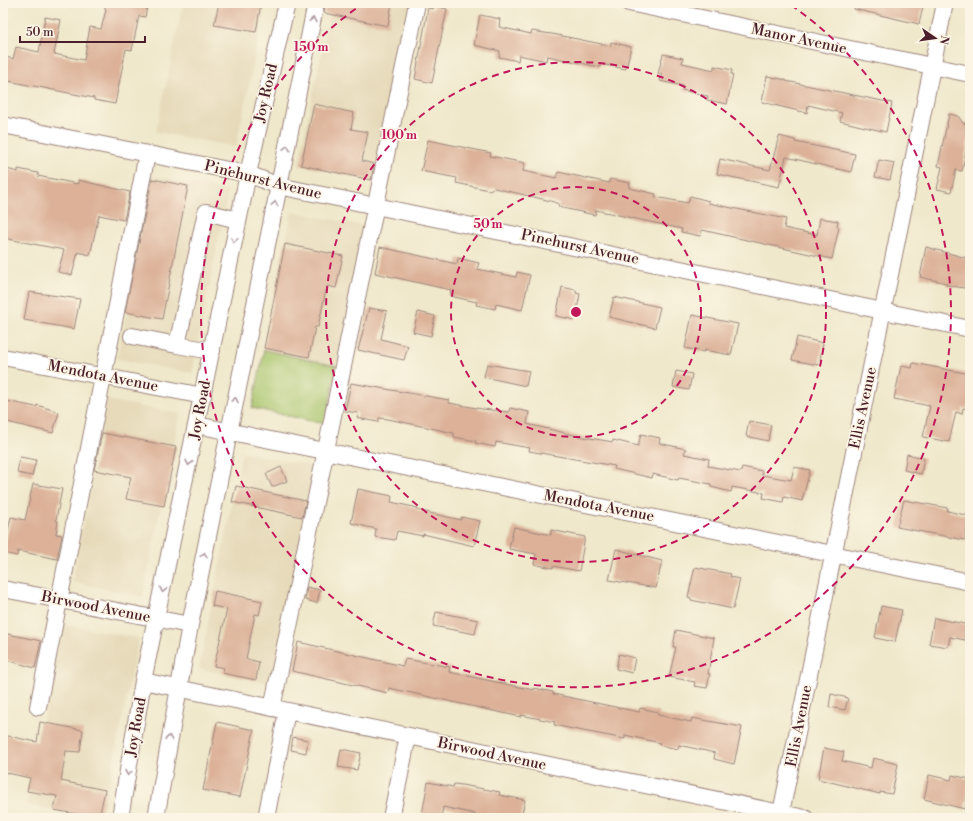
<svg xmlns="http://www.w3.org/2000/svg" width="973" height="821" viewBox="0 0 973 821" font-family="'Libre Bodoni',serif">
	<rect width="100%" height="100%" fill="#fcf5e5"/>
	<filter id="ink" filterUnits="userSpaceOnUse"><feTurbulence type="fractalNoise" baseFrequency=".025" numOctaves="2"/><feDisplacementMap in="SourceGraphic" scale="8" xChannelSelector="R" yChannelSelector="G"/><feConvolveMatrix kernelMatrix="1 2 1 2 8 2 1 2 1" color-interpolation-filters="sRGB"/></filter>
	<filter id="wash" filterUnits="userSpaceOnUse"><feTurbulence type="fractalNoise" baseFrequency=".012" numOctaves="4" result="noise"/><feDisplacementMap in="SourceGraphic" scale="16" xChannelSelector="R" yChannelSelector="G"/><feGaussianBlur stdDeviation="0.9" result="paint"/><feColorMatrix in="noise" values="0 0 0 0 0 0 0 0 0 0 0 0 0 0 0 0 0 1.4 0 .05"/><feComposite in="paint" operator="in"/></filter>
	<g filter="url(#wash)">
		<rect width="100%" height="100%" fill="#efe8cb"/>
		<!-- built -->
		<path fill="#e6daba" d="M183,3H266L236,147L156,132Z
			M332,3H412L375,181L298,165Z
			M154,176L228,191L192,373L117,359Z
			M292,212L366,226L337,366L264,350Z
			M107,400L180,414L143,597L72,582Z
			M242,452L317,467L273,684L199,669Z
			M62,624L139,638L102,818H92L27,805Z"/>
		<!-- green -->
		<path fill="#a8c56c" stroke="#79724c" d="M264,350L337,366L325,424L252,408Z"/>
		<g id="blocks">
			<!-- building -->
			<path fill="#dcb198" d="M105,3H148L145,17L139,16L132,50L126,49L115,104L94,100V98L3,80V56L13,59L16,47L39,52L45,17L61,20L54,54L84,60L90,27L101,29L106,10L105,9Z
				M219,3H261L256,32L214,25Z
				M325,3H392L388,26L324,13Z
				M854,3H924L919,24L854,9Z
				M434,6L447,9L432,83L415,79L428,8L433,9Z
				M480,15L500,19L499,27L531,34L532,31L558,35L611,46V42L631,47L626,69L600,64V67L547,56L546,61L519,55L518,61L499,57L500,51L474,45Z
				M663,54L683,58L682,63L714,70V66L732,70L731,74H733L727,104L707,100L708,96L682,90L683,86L660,81L662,74H658Z
				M767,76L786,80V81L892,103L886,132L840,121L842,113L808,105L807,113L762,102Z
				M314,104L354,113L351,129L368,132L362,161L374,164L371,180L301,165Z
				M949,114L958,116L963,123L970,124V134L962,171L956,170L951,192L937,189L942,167L938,166Z
				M779,136L795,140V142L855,154L851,172L786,157L779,187L717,174L720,159L770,170Z
				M428,140L491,153L490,156L525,163L523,171L556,178L558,172L609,183L610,179L630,183L629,188L656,194L655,197L688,203L690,196L709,201L708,203L786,219L784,228L817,235L820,218L838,221L837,226L839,227L832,259L702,230L700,236L681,232L682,229L632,218L596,210L595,215L558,207L559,204L551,201L494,188L489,190L456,183L457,178L421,171Z
				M879,160L894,163L890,180L875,177Z
				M3,168L18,172V169L38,173V176L78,184V180L130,192L124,220L99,215L90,255L78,252L72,275L58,272L64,250L3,238Z
				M152,179L188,186L162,319L125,312Z
				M285,244L343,256L336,288L327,286L318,327H315L309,357L264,348Z
				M380,247L457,264L458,258L479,263L477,269L516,277L517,272L530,275L522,310L496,304L495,309L476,305L477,302L450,296L451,290L375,273Z
				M926,247L970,259V289L946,285V283L920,277Z
				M562,287L576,290V293L580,294L575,320L556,316Z
				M29,292L80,299L74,329L24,320Z
				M614,297L660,307L655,328L609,317Z
				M369,308L387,311L381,339L408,346L404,360L358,350Z
				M418,312L435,316L431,336L413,332Z
				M692,315L738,324L731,355L704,350V352L685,348Z
				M797,337L823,343L819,365L792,360Z
				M913,363L970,374V395L967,409L963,408L962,414L956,412L949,442L923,437L930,406L894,399L901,366L912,368Z
				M487,364L529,371L526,386L484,377Z
				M676,371L692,374L689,390L673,387Z
				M351,383L449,400V403L482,409L509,412L510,408L529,412L527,424L578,436L613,442V440L638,446L641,434L660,438L659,443L686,449L684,454L709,459L708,466L741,472L742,467L762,471V475L791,480L794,467L810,470L802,501L784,497L783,502L763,498L764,493L732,487L731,492L711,487V484L679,478L678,480L653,474L652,478L614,469L615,466L529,451L530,448L496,442L495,447L475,443L476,441L454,437V433L388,419L379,418L378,422L357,418L358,413L345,411Z
				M6,401L36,407L37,405L59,412L53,433L3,421Z
				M749,421L771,425L768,441L746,436Z
				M102,433L176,447L164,506L126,499L131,477L94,470Z
				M907,454L924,458L921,474L904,470Z
				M20,457L36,460L32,476L17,473Z
				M281,467L287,481L272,487L266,474Z
				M33,484L62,489L56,520L58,521L56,534L62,535L57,559L18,551L17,556L3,553L11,517L25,520Z
				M236,486L306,501L302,517L232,502Z
				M358,489L392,496L391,502L418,508L417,510L461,520V517L480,521L474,546L423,534V536L397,531L395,540L375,537L376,529L351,523Z
				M904,500L948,508L947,511L970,516L965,540L897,527Z
				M514,527L551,535V530L585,537L579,571L553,566V568L538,565L534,564L536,554L509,549Z
				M616,549L662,561L656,588L609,580Z
				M695,567L731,574L730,577L740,579L733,609L691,600V598L688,597Z
				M307,587L320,590L317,603L305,600Z
				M215,591L262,601L259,615L255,614L246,659L259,662L256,680L222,673L224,668L214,666L227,609L212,606Z
				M881,606L902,610L895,642L875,638Z
				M436,612L478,620L475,634L433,626Z
				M934,618L970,625V641L950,637L948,647L929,644Z
				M676,630L714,638L708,674H710L707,688L694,686L695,682L669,677L676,647H673Z
				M3,633L41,641L35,668L3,659Z
				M298,642L403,666L405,659L450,667L449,672L534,690V688L553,692V694L639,712L640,708L658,712V715L691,722L692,718L742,727L734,764L714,759L715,753L679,745L678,749L659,745L660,743L625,735V739L573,729L554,725L555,722L521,715V717L389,688L388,693L292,671Z
				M619,654L635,658L632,673L616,669Z
				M831,694L848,698L845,710L829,707Z
				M40,722L83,730L80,752L66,751L61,781L105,790L99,818L54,810L57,796L27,791L30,778L3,772V735L37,742Z
				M217,722L254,730L240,797L203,790Z
				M293,737L308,740L306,753L291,750Z
				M824,748L844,752L842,761L871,768L873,758L898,764L892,794L880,792V794L818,779Z
				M341,749L361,753L357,770L338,767Z
				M929,775L951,780L952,775L970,779L965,809L924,799Z
				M428,782L453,787L454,784L462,785L500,792L499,795L525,800L521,818H482L474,817L475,814L443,807L441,818L422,814Z"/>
		</g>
	</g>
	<g filter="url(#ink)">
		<use href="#blocks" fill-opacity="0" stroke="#9c847b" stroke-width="1"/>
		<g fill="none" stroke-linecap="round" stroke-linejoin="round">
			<!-- minor casing -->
			<g stroke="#9c847b" stroke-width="18">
				<path id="minor" d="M629,3L970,74
					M3,125L248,174L279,186L970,329
					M132,336L177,345
					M212,351L177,345L206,212L238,220
					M3,357L203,396
					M197,425L970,582
					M3,589L190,625
					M143,681L805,818
					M38,707L147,154
					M272,708L326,450L417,3
					M781,813L945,3
					M120,818L143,681L248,174L287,3
					M156,818L190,625L316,3
					M266,818L287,711
					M391,818L408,736"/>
			</g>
			<!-- minor -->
			<use href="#minor" stroke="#fff" stroke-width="16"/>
		</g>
		<!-- one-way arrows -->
		<defs><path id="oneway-chevron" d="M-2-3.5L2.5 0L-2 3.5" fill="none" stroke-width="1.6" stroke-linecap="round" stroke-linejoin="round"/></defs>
		<g stroke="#ae9aa0">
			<use href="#oneway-chevron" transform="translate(313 20) rotate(-79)"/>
			<use href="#oneway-chevron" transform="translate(287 148) rotate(-78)"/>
			<use href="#oneway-chevron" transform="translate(275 204) rotate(-78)"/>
			<use href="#oneway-chevron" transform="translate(234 240) rotate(101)"/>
			<use href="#oneway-chevron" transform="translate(235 400) rotate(-78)"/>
			<use href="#oneway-chevron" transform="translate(189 463) rotate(102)"/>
			<use href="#oneway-chevron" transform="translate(204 555) rotate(-79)"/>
			<use href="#oneway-chevron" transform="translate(163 590) rotate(102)"/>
			<use href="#oneway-chevron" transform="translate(169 738) rotate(-80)"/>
			<use href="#oneway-chevron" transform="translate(128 773) rotate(100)"/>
		</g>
	</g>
	<!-- distance rings -->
	<g fill="none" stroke="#c2185b" stroke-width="2" stroke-dasharray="7 5">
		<circle cx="576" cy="312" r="125"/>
		<circle cx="576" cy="312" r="250"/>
		<path d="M791 5A375 375 0 1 1 361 5"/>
	</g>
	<g text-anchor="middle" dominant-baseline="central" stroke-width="3.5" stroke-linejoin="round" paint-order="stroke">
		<!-- street labels -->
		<g font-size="15" fill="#4a1f2b" stroke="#fcf5e5">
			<text transform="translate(799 39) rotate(12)">Manor Avenue</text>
			<text transform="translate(266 93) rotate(-77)">Joy Road</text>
			<text transform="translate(263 180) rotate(14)">Pinehurst Avenue</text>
			<text transform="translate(580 247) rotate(12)">Pinehurst Avenue</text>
			<text transform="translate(103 376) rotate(11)">Mendota Avenue</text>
			<text transform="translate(863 408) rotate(-78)">Ellis Avenue</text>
			<text transform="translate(200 410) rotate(-79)">Joy Road</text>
			<text transform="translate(599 506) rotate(11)">Mendota Avenue</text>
			<text transform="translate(96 607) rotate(11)">Birwood Avenue</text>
			<text transform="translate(799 726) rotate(-79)">Ellis Avenue</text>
			<text transform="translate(136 727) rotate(-80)">Joy Road</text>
			<text transform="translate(492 754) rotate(12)">Birwood Avenue</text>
		</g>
	</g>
	<circle cx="576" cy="312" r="6" fill="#c2185b" stroke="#fcf5e5" stroke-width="2"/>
	<g font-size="12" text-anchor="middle" font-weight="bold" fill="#c2185b" stroke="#fcf5e5" stroke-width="3.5" stroke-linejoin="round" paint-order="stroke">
		<text x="311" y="51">150 m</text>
		<text x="399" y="139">100 m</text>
		<text x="488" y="228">50 m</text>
	</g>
	<!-- margin -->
	<rect width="973" height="821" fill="none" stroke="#fcf5e5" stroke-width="16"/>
	<!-- north arrow -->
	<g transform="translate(935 38) rotate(103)" stroke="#fcf5e5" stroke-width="3" paint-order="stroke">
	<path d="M0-3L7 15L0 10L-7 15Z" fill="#4a1f2b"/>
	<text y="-6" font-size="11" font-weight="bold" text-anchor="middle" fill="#4a1f2b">N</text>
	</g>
	<!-- scale -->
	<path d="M20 36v6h125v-6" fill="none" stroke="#4a1f2b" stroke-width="2"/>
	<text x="26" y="36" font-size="12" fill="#4a1f2b" stroke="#fcf5e5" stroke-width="3" paint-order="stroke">50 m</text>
</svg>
